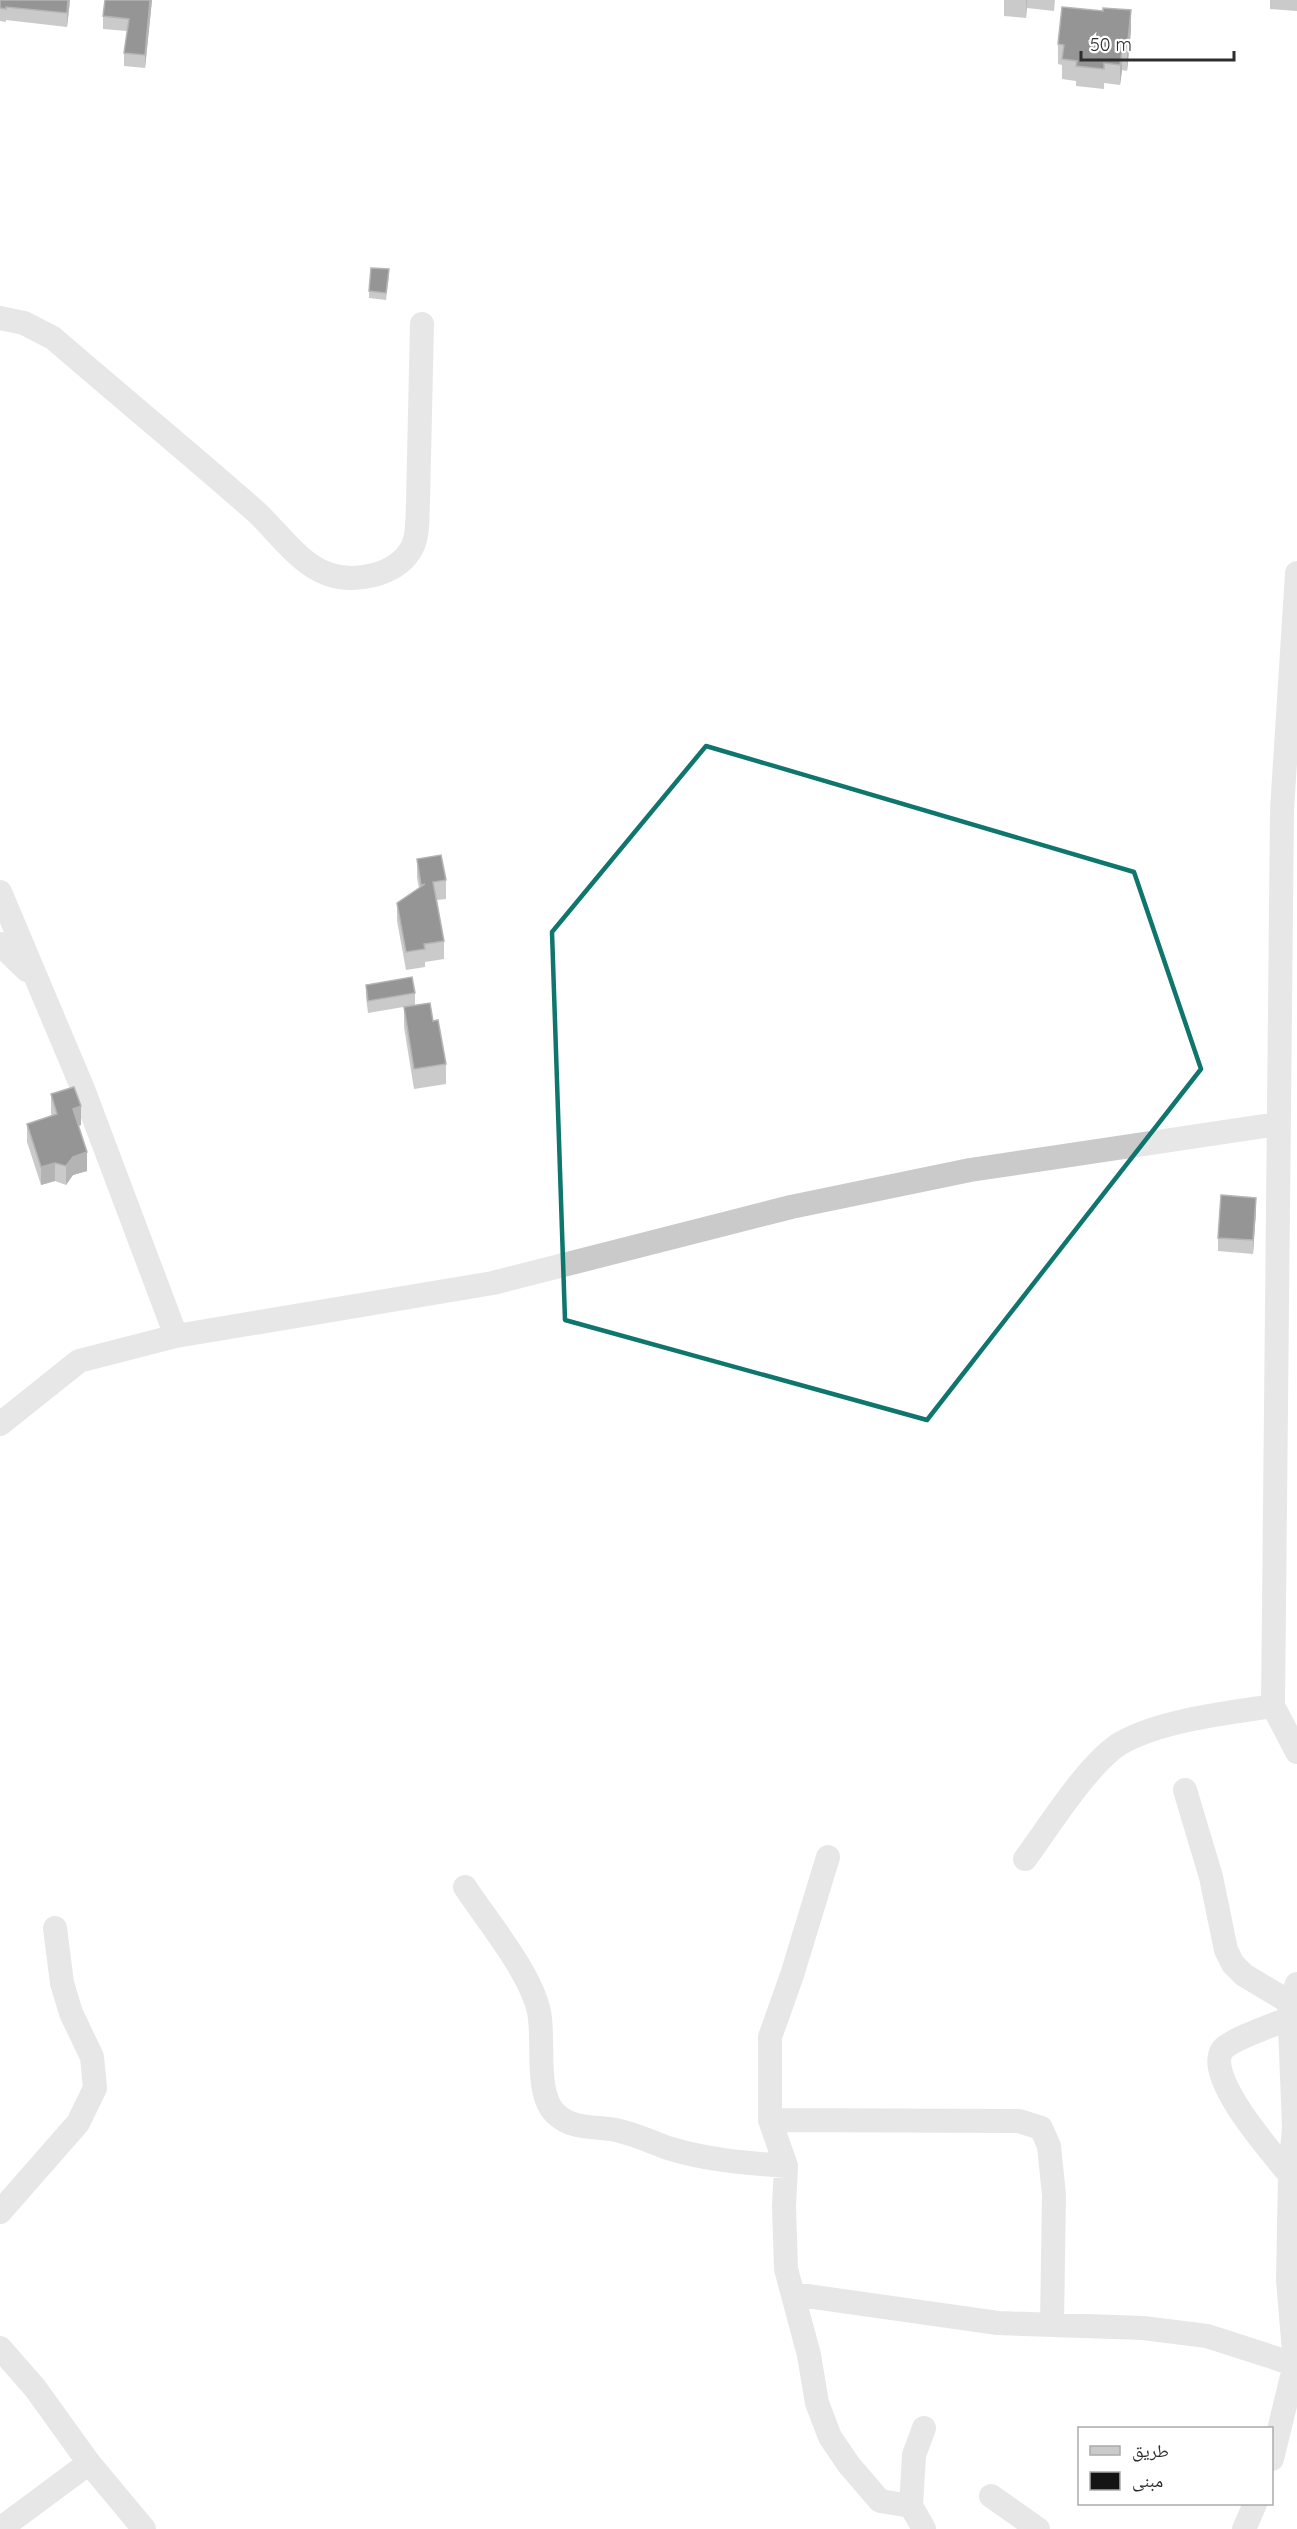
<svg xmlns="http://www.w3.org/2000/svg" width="1297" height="2529" viewBox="0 0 1297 2529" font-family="Quicksand,'Noto Naskh Arabic',sans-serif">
	<rect width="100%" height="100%" fill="#fff"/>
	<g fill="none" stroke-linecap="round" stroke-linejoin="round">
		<!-- minor -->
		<path stroke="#cacaca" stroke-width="24" d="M0,318L24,323L53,338C119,395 187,451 253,509C276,529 298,564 328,574C354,583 394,576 410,551C419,538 417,517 418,502L422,324
			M1297,573L1282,810L1273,1706L1297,1752
			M0,892L83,1089L176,1336
			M0,944L27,970
			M0,1424L79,1361L176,1336L493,1283L791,1207L970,1170L1278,1124
			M1185,1790L1211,1877L1226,1950L1233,1964L1244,1975L1289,2002L1297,2004
			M828,1857L792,1975L770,2037V2120L786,2166L784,2206L786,2269L809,2355L817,2403L830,2437L849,2465L880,2501L911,2506L924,2529
			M1025,1859C1048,1828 1089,1762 1121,1743C1162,1720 1227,1713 1273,1706
			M465,1887C488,1922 531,1973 539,2012C545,2040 534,2094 556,2114C572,2130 596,2126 616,2130C635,2134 651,2142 668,2148C706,2160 746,2163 786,2166
			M770,2120L1019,2121L1041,2128L1049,2146L1054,2195L1052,2325
			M1290,2175C1273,2154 1202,2075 1223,2049C1232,2039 1276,2024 1290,2018
			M0,2212L78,2123L95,2088L92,2057L71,2013L62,1983L55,1928
			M793,2294L998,2323L1143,2328L1207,2336L1297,2365
			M0,2348L35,2388L89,2463L144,2529
			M1272,2459L1295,2364L1288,2280L1290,2175L1294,2127L1289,2002L1297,1984
			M991,2496L1038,2529
			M911,2506L914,2455L924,2428
			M0,2529L89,2463
			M1244,2529L1255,2504"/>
	</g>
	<!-- wall -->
	<path fill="#8a8a8a" d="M0,0H70L67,27L6,20V22L0,21Z
		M152,0L145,68L124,66V53L127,31L103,29V16Z
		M1004,0H1055L1054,11L1027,8L1026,18L1004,16Z
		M1270,0H1297V11L1270,9Z
		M1131,30L1127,71L1122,70L1120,85L1104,83V89L1076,86V81L1062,79V65L1058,64V44Z
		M389,276L386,300L369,298V291Z
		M417,859L446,880V899L437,900L444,941V959L425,962V967L406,970L397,921V903L419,888L417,878Z
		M366,985L415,993V1005L368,1013L366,997Z
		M404,1007L433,1021L446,1064V1084L414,1089L404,1027Z
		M51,1094L81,1125L78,1126L87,1171L73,1175L66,1185L55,1181L41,1185L27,1142V1124L52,1116L51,1113Z
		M1256,1211L1253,1254L1218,1251V1238Z"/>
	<!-- shaded-wall -->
	<path fill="#5a5a5a" d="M68,0H70L67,27V13Z
		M150,0H152L145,68V55Z
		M1026,0H1027L1026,18Z
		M1131,10V30L1127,71V51Z
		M1122,50V70L1120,85V65Z
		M81,1106V1125L73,1127V1109Z
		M87,1152V1171L73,1175L66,1185V1166L73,1157Z
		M55,1163V1181L41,1185V1167Z
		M1256,1198V1211L1253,1254V1240Z"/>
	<!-- building -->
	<path fill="#141414" stroke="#5a5a5a" stroke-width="1.5" d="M0,0H68L67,13L6,7V9L0,8Z
		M105,0H150L145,55L124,53L129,19L103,16Z
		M1062,7L1103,11V8L1131,10L1127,51L1122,50L1120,65L1104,63V69L1076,66L1077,61L1062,59L1064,45L1058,44Z
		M371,268L389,269L386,293L369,291Z
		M441,855L446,880L433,882L444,941L424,944L425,949L406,952L397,903L425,884L421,885L417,859Z
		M412,977L415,993L368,1001L366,985Z
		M430,1003L433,1021L438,1020L446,1064L414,1069L404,1007Z
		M74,1087L81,1106L73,1109L87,1152L73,1157L66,1166L55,1163L41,1167L27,1124L57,1114L51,1094Z
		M1221,1195L1256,1198L1253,1240L1218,1238Z"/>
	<!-- marked area -->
	<path d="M0 0H1297V2529H0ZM706,746L1134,872L1201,1069L927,1420L565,1320L552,932Z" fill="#fff" fill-opacity=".55" fill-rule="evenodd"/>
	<path fill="none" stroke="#0f766e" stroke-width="4.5" stroke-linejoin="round" d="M706,746L1134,872L1201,1069L927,1420L565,1320L552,932Z"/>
	<!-- legend -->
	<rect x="1078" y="2427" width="195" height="78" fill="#ffffff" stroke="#ababab" stroke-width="1.5"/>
	<rect x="1090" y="2446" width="30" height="9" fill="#cacaca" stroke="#ababab" stroke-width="1.5"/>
	<text x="1132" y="2457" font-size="18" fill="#2d2d2d">طريق</text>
	<rect x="1090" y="2472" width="30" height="18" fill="#141414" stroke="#ababab" stroke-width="1.5"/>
	<text x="1132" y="2487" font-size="18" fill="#2d2d2d">مبنى</text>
	<!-- scale -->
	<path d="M1081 51v9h153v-9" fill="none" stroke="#2d2d2d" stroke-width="3"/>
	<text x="1090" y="51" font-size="18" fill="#2d2d2d" stroke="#ffffff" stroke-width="4.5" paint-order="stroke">50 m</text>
</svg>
